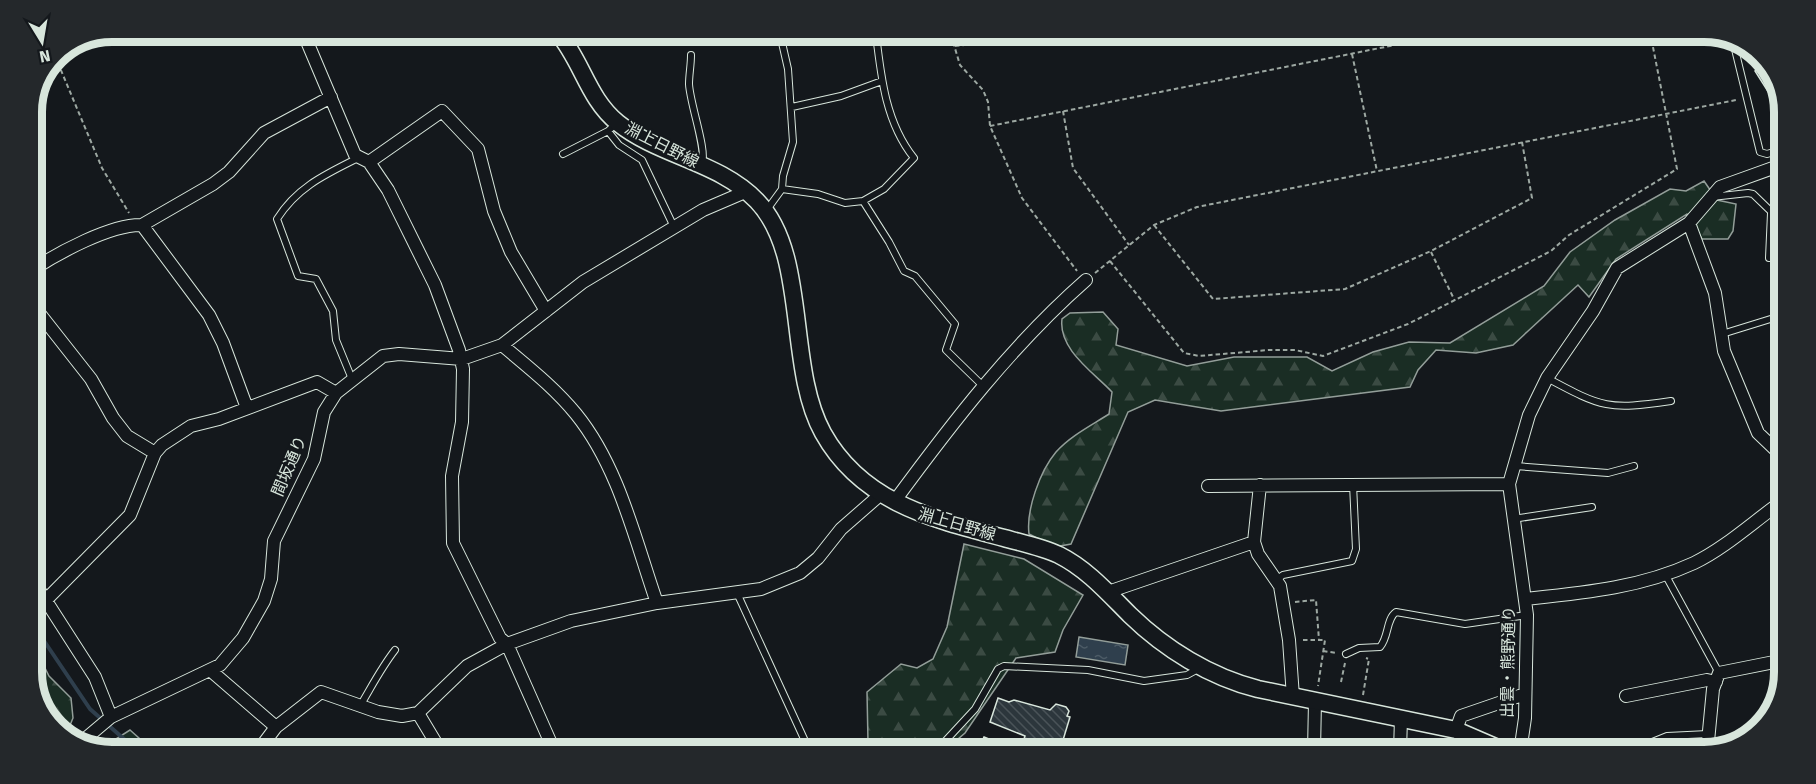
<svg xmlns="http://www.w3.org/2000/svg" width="1816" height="784" viewBox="0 0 1816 784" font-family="'Fira Sans','Noto Sans JP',sans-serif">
	<defs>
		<pattern id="forest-firs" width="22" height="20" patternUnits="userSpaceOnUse" patternTransform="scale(1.5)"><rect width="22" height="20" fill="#1a2d24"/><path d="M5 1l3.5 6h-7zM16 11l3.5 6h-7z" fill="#3b4b43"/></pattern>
		<pattern id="water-ripples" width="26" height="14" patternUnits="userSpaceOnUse" patternTransform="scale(1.5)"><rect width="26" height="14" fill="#2f3f4d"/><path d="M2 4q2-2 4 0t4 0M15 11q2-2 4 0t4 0" fill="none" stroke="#4c5b66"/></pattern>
		<pattern id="building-back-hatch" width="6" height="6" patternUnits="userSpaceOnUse" patternTransform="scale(1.5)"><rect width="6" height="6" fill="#2c363c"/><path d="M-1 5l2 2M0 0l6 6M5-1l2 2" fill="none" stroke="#4a5358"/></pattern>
	</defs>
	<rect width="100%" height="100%" fill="#14181c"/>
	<!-- forest -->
	<path fill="url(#forest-firs)" stroke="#939e99" stroke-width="1.5" d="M1704,181L1717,200L1736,204L1733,231L1728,239H1702L1687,214L1616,259L1589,297L1578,285L1513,345L1476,353L1436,350L1418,370L1410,387L1221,411L1155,400L1128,412L1071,544L1055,547L1029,534C1026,510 1040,471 1056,452C1070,436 1092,425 1109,414L1112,392C1093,372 1058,349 1062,319L1070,313L1103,312L1118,329L1116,345L1187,366L1234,357H1307L1332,371L1373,352L1409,342L1450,343L1544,286L1570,252L1615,220L1670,189L1686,191Z
		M964,544L1024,559L1083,595L1063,630L1055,652L1016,658L965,733L945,750L862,749L868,742L867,692L901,664L917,668L933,659L947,627Z
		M32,642L49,676L71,698L73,718L66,735L48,721L32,678Z
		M130,730L149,747H107L108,744Z"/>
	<!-- water -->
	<path fill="url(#water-ripples)" stroke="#939e99" stroke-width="1.5" d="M1079,637L1128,645L1125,665L1076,657Z"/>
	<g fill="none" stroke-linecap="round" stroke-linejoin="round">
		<!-- stream -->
		<path stroke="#2f3f4d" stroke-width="4" d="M32,623L90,709L133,747
			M649,749L665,740L669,749"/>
	</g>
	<!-- building -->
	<path fill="url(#building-back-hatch)" stroke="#d8e6dc" stroke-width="1.5" d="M1768,63L1782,101L1776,104L1755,71Z
		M998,698L1009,702L1014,700L1050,710L1056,704L1066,707L1069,711L1067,716L1070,717L1060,750H1038L1022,745L1025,736L990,722Z
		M984,737L996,742L994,746L1002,750H978Z"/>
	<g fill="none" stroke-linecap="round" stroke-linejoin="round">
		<!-- service casing -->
		<g stroke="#d8e6dc" stroke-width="8">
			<path id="service" d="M1732,37L1760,152L1767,154L1784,149
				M691,55C691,65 689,75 689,84C690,104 707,150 702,163
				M792,107L841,96L882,81
				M608,131L619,145L642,160L674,227
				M563,154L608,131L617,123
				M782,189L818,194L845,203L863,201L884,189L914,158C886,123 881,78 876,34
				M1712,197L1748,193L1753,194L1783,223
				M863,201L889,242L904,271L915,276L955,324L946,350L983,386
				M766,211L782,189L783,176L793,142L788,69L780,34
				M1769,258L1771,213
				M1722,334L1777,317
				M1547,378C1603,408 1608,410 1671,401
				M352,379L336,340L333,311L316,279L298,276L277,219C297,187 326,174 358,158
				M1515,466L1608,473L1634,466
				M1513,519L1592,507
				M1665,574L1719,673
				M1276,580L1283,575L1352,561L1356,549L1353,484
				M737,593L805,741
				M1346,654L1359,648L1380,647C1389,637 1386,619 1396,612L1465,624L1527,615
				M360,706C372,686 381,668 395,650
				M937,750L975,709L998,669L1004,666L1088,670L1144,681L1187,675L1198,669
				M1632,752L1635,749L1667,736L1708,734"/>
		</g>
		<!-- minor casing -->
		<g stroke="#d8e6dc" stroke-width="14">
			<path id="minor" d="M303,32L355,155L369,162L388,190L435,285L459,350L463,369L462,422L452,476L453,543L500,638L507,644L553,748
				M369,162L442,111L478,149L494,211L511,252L546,311
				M1689,223L1715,293L1724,351L1758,433L1781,455
				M142,225L209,315L223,343L247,408
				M32,270C58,253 111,224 142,225L213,184L229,172L264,133L331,97
				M32,304L91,379L113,418L127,436L155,453
				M502,345C528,367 554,387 576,414C619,467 635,540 657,603
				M1260,485L1254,542L1258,554L1280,586L1289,640L1293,697
				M1208,486L1509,484
				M894,502C952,423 1012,345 1086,280
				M32,579L95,677L111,717
				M1108,592L1254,542
				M1525,599C1583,593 1640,588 1694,563C1725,548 1753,522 1780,503
				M45,601L130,515L155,453L162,445L191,426L219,419L317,382L336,393
				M210,670L276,727
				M1626,696L1707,680L1716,682
				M418,713L439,748
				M1456,730L1461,716L1525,694
				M79,744L111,717L220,665L243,638L264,601L271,579L274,541L314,459L324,412L336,393L383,356L399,354L462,359L502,345L583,282L703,210L745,192
				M261,747L276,727L321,692L378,712L402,716L418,713L467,666L507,644L571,621L657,603L761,589L800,573L818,558L841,529L881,494
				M1314,751L1315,701
				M1400,751L1401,718
				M1520,752L1525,718L1527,615L1509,484L1529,415L1547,378L1593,311L1617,268L1689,223L1720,187L1784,164
				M1707,752L1713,689L1719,673L1779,661"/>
		</g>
		<!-- secondary casing -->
		<g stroke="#d8e6dc" stroke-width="19">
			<path id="secondary" d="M558,33C582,61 588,99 618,123C659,156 720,162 757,201C809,255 786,366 823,433C862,503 933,519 1004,538C1022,543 1042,547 1059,555C1087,569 1108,593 1130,615C1165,649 1210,677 1258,689L1456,730L1507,752"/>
		</g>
		<!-- path -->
		<path stroke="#9da8a2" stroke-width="2" stroke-dasharray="4.5 3" stroke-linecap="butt" d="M951,35L960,65L983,90L988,102L990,126L1022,198L1077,271
			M955,46L1061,35
			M1352,54L1377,171
			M55,56L102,168L129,213
			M1063,111L1073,168L1129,245
			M990,126L1440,36
			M1154,225L1213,299L1345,289L1431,251L1532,198L1522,142
			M1431,252L1455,301
			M1110,261L1184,353L1199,356L1269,350H1295L1323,356L1408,324L1551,251L1569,235L1677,169L1651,37
			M1095,273L1154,225L1197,207L1736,100
			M1295,602L1316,600L1319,640
			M1303,640H1325L1318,686
			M1323,651L1337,653
			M1341,682L1345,663
			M1363,695L1369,659L1366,658"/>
		<!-- service -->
		<use href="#service" stroke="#14181c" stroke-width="6"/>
		<!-- minor -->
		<use href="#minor" stroke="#14181c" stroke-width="12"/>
		<!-- secondary -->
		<use href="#secondary" stroke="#14181c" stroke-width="16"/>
	</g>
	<g text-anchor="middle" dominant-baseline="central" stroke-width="4.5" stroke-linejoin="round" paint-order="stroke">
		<!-- street labels -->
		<g font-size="16" fill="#d8e6dc" stroke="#14181c">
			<text transform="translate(662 145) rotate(27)">淵上日野線</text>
			<text transform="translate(289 466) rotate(-67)">間坂通り</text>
			<text transform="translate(957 524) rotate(16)">淵上日野線</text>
			<text transform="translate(1508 662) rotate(-89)">出雲・熊野通り</text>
		</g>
	</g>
	<!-- crop -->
	<path d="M0 0H1816V784H0ZM112 42H1704A70 70 0 0 1 1774 112V672A70 70 0 0 1 1704 742H112A70 70 0 0 1 42 672V112A70 70 0 0 1 112 42Z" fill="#24282b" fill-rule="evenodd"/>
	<path fill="none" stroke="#d8e6dc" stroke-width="8" d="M112 42H1704A70 70 0 0 1 1774 112V672A70 70 0 0 1 1704 742H112A70 70 0 0 1 42 672V112A70 70 0 0 1 112 42Z"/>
	<!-- north arrow -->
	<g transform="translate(42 42) rotate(169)" stroke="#14181c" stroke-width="4.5" paint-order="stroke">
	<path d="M0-4.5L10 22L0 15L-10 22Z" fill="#d8e6dc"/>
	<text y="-9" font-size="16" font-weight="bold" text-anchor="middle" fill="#d8e6dc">N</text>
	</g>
</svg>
